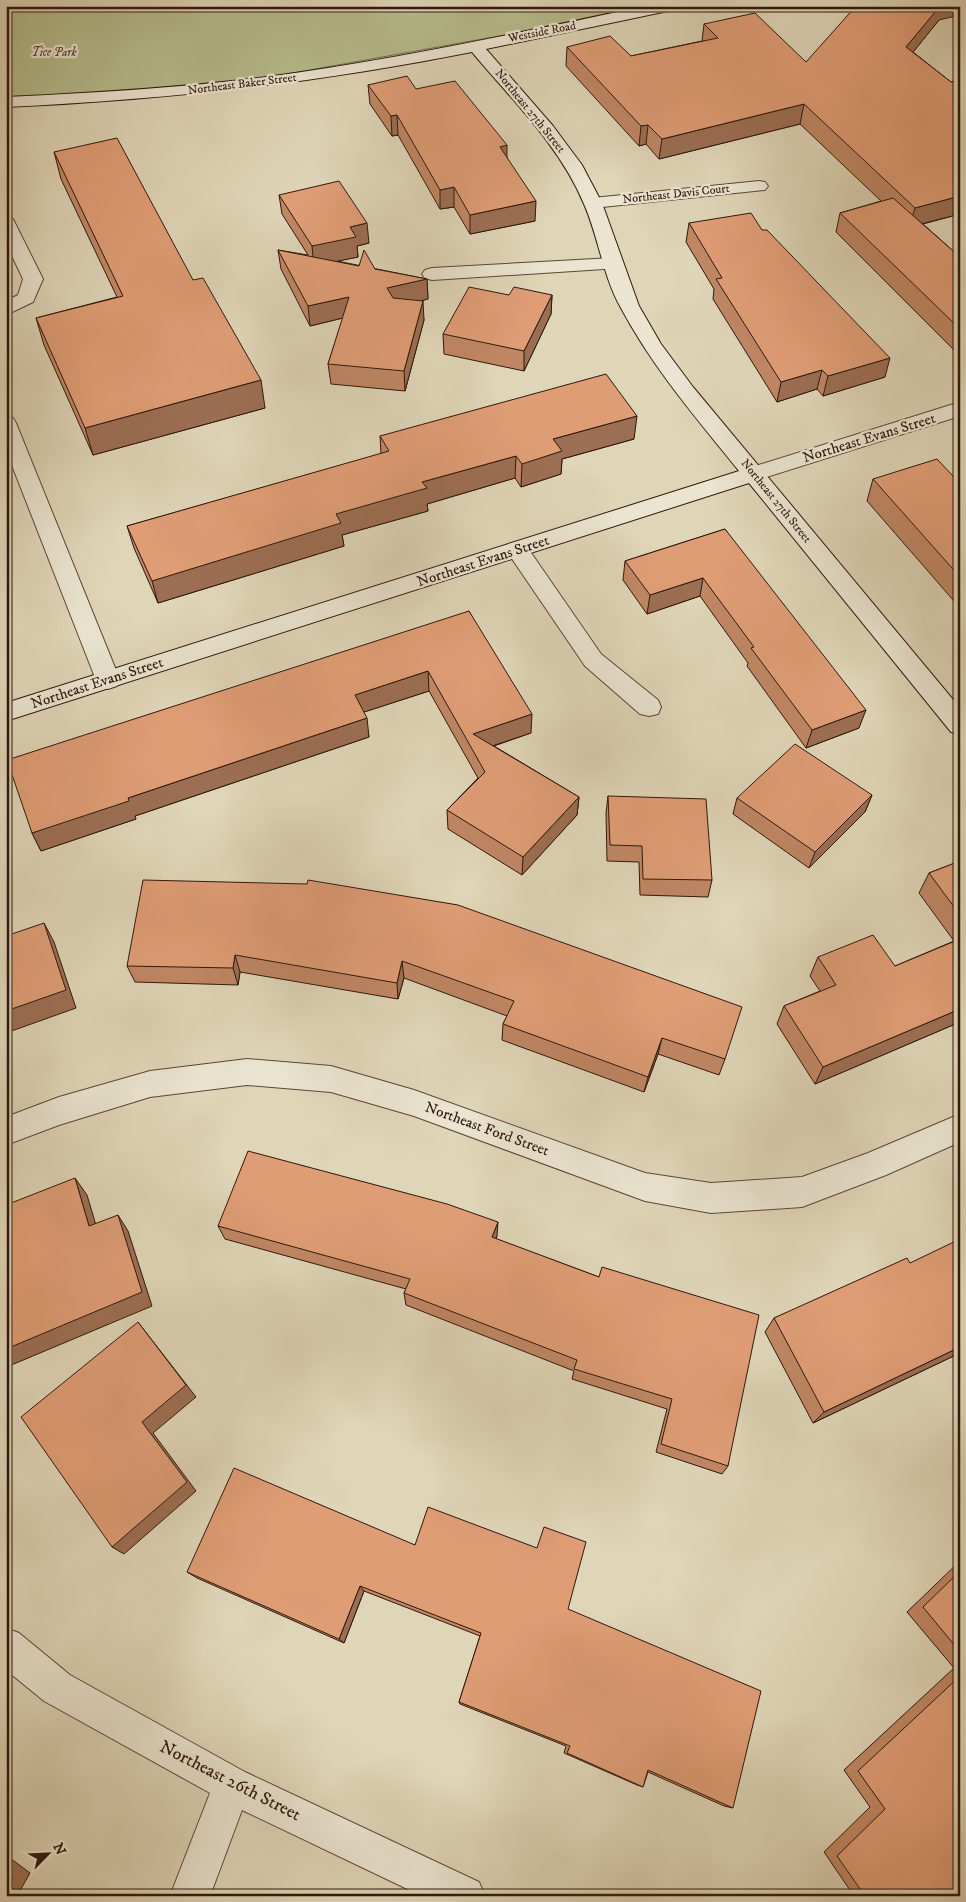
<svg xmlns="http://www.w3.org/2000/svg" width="966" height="1902" viewBox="0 0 966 1902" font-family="'IM FELL DW Pica',serif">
	<rect width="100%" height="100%" fill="#dfd5b7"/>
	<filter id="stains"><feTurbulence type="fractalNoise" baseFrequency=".004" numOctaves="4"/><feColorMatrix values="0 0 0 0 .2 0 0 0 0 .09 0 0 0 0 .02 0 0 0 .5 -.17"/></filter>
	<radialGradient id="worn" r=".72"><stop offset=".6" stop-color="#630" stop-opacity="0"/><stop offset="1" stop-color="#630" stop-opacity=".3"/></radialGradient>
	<!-- green -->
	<path fill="#b6bc8c" stroke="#726a4c" d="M6,6H666L210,88L6,100Z"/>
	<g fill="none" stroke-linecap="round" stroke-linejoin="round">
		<!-- street casing -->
		<g stroke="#5b4637" stroke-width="2">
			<path id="street" d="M759,181L765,182L768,186L765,190L593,208L587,207L584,203L587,199L593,198Z
				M6,218L13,219L43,279L33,302L6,315V301L18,295L23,279L6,243Z
				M613,258L620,260L622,264L620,268L432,280L425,278L422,274L425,270L432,268Z
				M960,402V416L754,481L746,479L743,474L746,469Z
				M6,416L13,418L16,423L120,680L117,686L108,689L99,686L96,680L6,450Z
				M517,542L525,544L601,654L658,700L661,707L658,714L649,716L640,714L585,666L506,550L509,544Z
				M247,1059L331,1066L414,1090L645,1173L711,1183L802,1177L868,1153L960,1114V1142L886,1175L802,1207L711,1213L645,1201L414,1116L331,1092L247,1085L150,1097L59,1125L6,1145V1117L59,1097L150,1071Z
				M6,1628L19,1633L70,1675L245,1772L479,1882L485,1896H422L242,1810L210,1896H170L210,1793L44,1701L6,1670Z"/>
		</g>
		<!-- secondary casing -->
		<g stroke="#2f170c" stroke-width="2">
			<path id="secondary" d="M645,6H676L668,11L486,49L553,126L582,165L602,203L639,306L661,344L693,387L960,708V734L951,732L749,483L6,721V703L739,471C697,419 653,368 621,308C603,277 599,238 584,204C560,146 512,100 472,52C317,83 163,100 6,107V97C93,93 180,88 266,77C394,60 519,33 645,6Z"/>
		</g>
		<!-- street -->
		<use href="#street" fill="#eae4d0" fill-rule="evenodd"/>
		<!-- secondary -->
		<use href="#secondary" fill="#eae4d0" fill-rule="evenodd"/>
	</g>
	<!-- wall -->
	<path fill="#c08765" stroke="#2f170c" d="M939,20L913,52L951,82L960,80V214L923,224L960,257V351L956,352L836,232L840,213L881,201L800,124L659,159L646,144L639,146L566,66L567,47L631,56L702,41L704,24L806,62Z
		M368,85L416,89L507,157L535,221L470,234L454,207L440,209L398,135L392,136L370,104Z
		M54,152L193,280L265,408L93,455L44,345L36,318L117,297L61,179Z
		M279,195L369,243L357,246L358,257L337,261L427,279L428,299L420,301L424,320L405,391L331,384L328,364L343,318L310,326L281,269L278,250L308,255L282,214Z
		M689,223L762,230L885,377L823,396L817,389L777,402L713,299L714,289L686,242Z
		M552,295L551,314L524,371L444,354L443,334Z
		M380,436L634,439L562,459L561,474L521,487L515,478L427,504L428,511L342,535L344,546L158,603L134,548L127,526L381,454Z
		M960,475V608L867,501L873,479L954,477Z
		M725,529L859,728L806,748L747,666L748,663L700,596L647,614L623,580L625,561Z
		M469,611L531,733L494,746L579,797L577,815L522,875L448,829L447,810L478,778L429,691L364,712L369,737L135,816L136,819L41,851L32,833Z
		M872,795L865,812L809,868L733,814L737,798Z
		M608,796L712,880L708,897L640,895L639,862L607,861L606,813Z
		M960,861V1022L815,1084L777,1024L784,1006L820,991L810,976L818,957L895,966L954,941L919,893L929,873Z
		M307,884L725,1059L719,1075L658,1054L644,1092L502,1040L503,1024L507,1016L404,978L398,999L240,972L238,985L135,982L127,966Z
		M218,1226L497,1236L496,1239L599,1277L728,1466L722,1474L656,1452L667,1409L572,1379L574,1371L406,1305L404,1293L406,1289L225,1239Z
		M910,1263L960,1353L813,1423L765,1332L774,1318Z
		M415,1545L568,1609L733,1808L724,1806L648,1772L643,1787L637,1785L564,1753L566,1746L460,1704L459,1702L480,1636L364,1591L344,1643L197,1578L187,1572Z
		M960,1561V1896H854L824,1852L870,1807L844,1770L954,1668L907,1612Z"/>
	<!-- shaded-wall -->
	<path fill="#9c6e53" stroke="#2f170c" d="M940,6H960V15L939,20L902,66L906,47Z
		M804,104L800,124L659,159L662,139Z
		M397,115L398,135L392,136L391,116Z
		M648,125L646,144L639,146L641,126Z
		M507,145V165L500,147Z
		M454,187V207L440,209V190Z
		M960,196V214L909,227L915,208Z
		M536,201L535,221L470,234V215Z
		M367,223L369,243L357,246L358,257L314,266L312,246L350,227Z
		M427,279L428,299L388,308L387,288Z
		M552,295L551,314L524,371V351Z
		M349,297L351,316L310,326L308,306Z
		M423,301L424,320L405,391L404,371Z
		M960,342V351L956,352Z
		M890,358L885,377L823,396L828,376Z
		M822,370L817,389L777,402L781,382Z
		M261,380L265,408L93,455L85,428Z
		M637,416L634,439L562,459L561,474L521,487L522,464L553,439Z
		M516,456L515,478L427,504L428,511L342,535L344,546L158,603L152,581L422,482Z
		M703,578L700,596L647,614L650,595Z
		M428,671L429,691L358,714L355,695Z
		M866,710L859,728L806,748L812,730Z
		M532,714L531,733L474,752L473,734Z
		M367,718L369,737L135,816L136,819L41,851L32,833L128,798Z
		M872,795L865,812L809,868L815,852Z
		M579,797L577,815L522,875L523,857Z
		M44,923L54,942L76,1008L6,1033V1011Z
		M235,955L240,972L238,985L233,968Z
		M402,961L404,978L398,999L397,983Z
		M960,1009V1022L815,1084L823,1067Z
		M662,1038L658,1054L644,1092L648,1077Z
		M75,1178L87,1195L101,1242L89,1226Z
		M118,1215L128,1231L152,1306L9,1366L6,1364V1349Z
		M498,1222L497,1236L491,1250L492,1237Z
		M138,1322L196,1397L153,1433L196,1491L124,1554L112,1547L142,1422Z
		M960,1347V1353L813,1423L824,1412Z
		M360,1586L364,1591L344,1643L339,1639Z
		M6,1855L30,1873L17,1896H6Z"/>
	<!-- building -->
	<path fill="#df9d76" stroke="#2f170c" d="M856,6H940L906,47L951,82L960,80V196L915,208L804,104L662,139L648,125L641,126L567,47L610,36L631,56L718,38L704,24L755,13L806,62Z
		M407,76L416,89L455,81L507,145L500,147L536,201L470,215L454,187L440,190L397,115L391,116L368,85Z
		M117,138L193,280L203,278L261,380L85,428L36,318L123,296L54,152Z
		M339,181L367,223L350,227L356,237L312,246L279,195Z
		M893,198L960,257V329L840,213Z
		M751,213L762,230H767L890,358L828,376L822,370L781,382L716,279L722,278L689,223Z
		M278,250L359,266L364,250L375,269L427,279L387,288L393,298L423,301L404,371L328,364L349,297L308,306Z
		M469,287L509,295L514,287L552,295L524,351L443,334Z
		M606,374L637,416L553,439L562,451L522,464L516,456L422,482L427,488L336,514L341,523L152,581L127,526L389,451L380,436Z
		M937,459L954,477L960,475V577L873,479Z
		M725,529L866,710L812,730L751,648L754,647L703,578L650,595L625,561Z
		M469,611L532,714L473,734L579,797L523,857L447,810L485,772L428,671L355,695L367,718L128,798L129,801L32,833L7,760Z
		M795,744L872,795L815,852L737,798Z
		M608,796L706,799L712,880L643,879L642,846L610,845Z
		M960,861V915L929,873Z
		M143,880L307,884L308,880L458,905L742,1007L725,1059L662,1038L648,1077L503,1024L514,1001L402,961L397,983L235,955L233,968L127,966Z
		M44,923L66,990L6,1011V936Z
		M873,935L895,966L960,939V1009L823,1067L784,1006L836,985L818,957Z
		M248,1151L447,1204L498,1222L492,1237L599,1277L602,1267L759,1315L728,1466L661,1444L672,1399L574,1369L577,1360L404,1293L410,1279L218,1226Z
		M75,1178L89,1226L118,1215L142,1292L6,1349V1205Z
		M960,1239V1347L824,1412L774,1318L907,1258L910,1263Z
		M138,1322L186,1385L142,1422L187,1482L112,1547L21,1417Z
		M234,1468L415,1545L428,1507L537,1548L544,1527L586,1542L568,1609L761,1691L733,1808L648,1770L643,1787L567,1753L570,1746L459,1702L481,1633L360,1586L339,1639L187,1572Z
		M960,1571V1652L923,1607Z
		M960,1676V1896H865L837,1856L885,1809L858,1771Z
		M6,1873L13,1878L6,1889Z"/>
	<g text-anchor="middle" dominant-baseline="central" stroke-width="4.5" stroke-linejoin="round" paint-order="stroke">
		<!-- far-street labels -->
		<g font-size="12" fill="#2f170c" stroke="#eae4d0">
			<text transform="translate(542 32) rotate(-11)">Westside Road</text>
			<text transform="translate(242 84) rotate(-7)">Northeast Baker Street</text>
			<text transform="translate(530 111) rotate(51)">Northeast 27th Street</text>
			<text transform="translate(676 194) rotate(-6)">Northeast Davis Court</text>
			<text transform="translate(776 501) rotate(51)">Northeast 27th Street</text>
		</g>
		<!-- far-park labels -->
		<g font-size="12" font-style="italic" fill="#584932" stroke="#eae4d0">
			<text x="54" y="52">Tice Park</text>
		</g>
		<!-- street labels -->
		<g font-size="15" fill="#2f170c" stroke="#eae4d0">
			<text transform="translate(869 438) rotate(-17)">Northeast Evans Street</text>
			<text transform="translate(483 561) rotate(-18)">Northeast Evans Street</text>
			<text transform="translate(97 683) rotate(-18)">Northeast Evans Street</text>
			<text transform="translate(487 1129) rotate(20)">Northeast Ford Street</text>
		</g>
		<!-- near-street labels -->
		<g font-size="18" fill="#2f170c" stroke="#eae4d0">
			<text transform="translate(230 1781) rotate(27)">Northeast 26th Street</text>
		</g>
	</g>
	<!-- margin -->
	<rect width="966" height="1902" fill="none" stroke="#dfd5b7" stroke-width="25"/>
	<rect x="8" y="8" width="951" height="1887" fill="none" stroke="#2f170c" stroke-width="2.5"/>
	<rect x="12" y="12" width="941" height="1877" fill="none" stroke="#2f170c"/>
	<!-- north arrow -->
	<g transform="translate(48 1854) rotate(66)" stroke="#eae4d0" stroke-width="4" paint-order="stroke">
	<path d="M0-4L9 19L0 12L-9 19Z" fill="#2f170c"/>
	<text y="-8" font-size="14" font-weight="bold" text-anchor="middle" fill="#2f170c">N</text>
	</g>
	<rect width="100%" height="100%" filter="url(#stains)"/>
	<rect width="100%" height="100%" fill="url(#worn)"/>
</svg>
